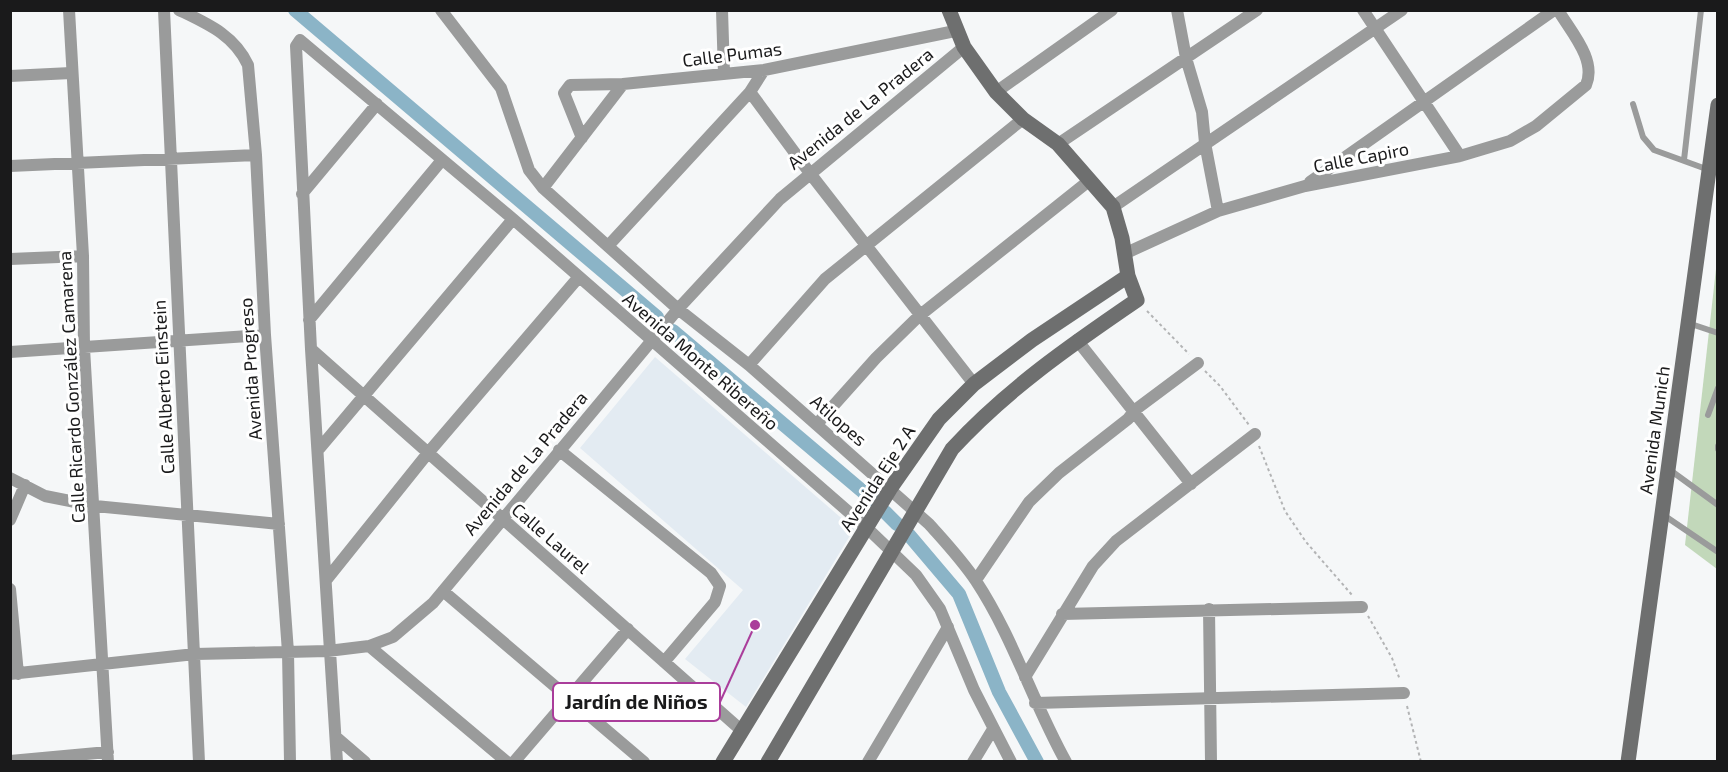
<svg xmlns="http://www.w3.org/2000/svg" width="1728" height="772" viewBox="0 0 1728 772" font-family="'Exo 2',sans-serif">
	<rect width="100%" height="100%" fill="#f5f7f8"/>
	<!-- built -->
	<path fill="#e3ebf2" d="M655,357L854,529L746,707L685,659L743,590L580,448Z"/>
	<!-- pitch -->
	<path fill="#c2d8ba" d="M1717,260V569L1685,545Z"/>
	<g fill="none" stroke-linecap="round" stroke-linejoin="round">
		<!-- canal -->
		<path stroke="#8bb4c7" stroke-width="14" d="M295,10L657,317
			M673,331L874,501
			M885,512L897,524
			M909,535L959,594L999,692L1037,762"/>
		<!-- path -->
		<path stroke="#b3b4b5" stroke-width="2" stroke-dasharray="3 3" stroke-linecap="butt" d="M1147,311L1189,354
			M1205,371L1220,386L1249,425
			M1259,446L1285,511L1306,542L1352,595
			M1368,616L1392,658L1400,680
			M1407,706L1421,762"/>
		<!-- lane -->
		<path stroke="#9a9b9b" stroke-width="6" d="M1633,104L1643,137L1654,150L1709,170
			M1684,160L1701,10
			M1688,323L1718,333
			M1708,415L1718,388
			M1718,446V449
			M1670,470L1718,505
			M1662,514L1718,552"/>
		<!-- street -->
		<path stroke="#9a9b9b" stroke-width="12" d="M69,10L83,256L84,348L108,762
			M164,10L199,762
			M179,10C208,24 234,35 248,65L256,155L265,335L288,652L290,762
			M441,10L501,88L529,170L543,188L678,309L749,365L929,524C945,542 962,560 976,581C1013,637 1033,703 1066,762
			M722,10L724,74
			M1177,10L1186,58L1202,112L1205,143L1218,211
			M1363,10L1460,156
			M10,76L71,73
			M750,92L809,172L974,384
			M996,92L1112,10
			M582,138L564,93L570,85L623,84L764,70L955,31
			M1058,144L1257,10
			M10,166L256,155
			M1310,182L1554,10
			M543,188L623,84
			M302,194L377,104
			M1113,207L1402,10
			M608,246L750,92L764,70
			M1124,254L1218,211L1305,186L1460,156L1510,141L1536,126L1586,85C1597,60 1571,32 1558,10
			M10,259L83,256
			M309,320L442,160
			M1077,340L1191,484
			M311,349L741,730
			M10,352L265,335
			M749,365L825,279L1023,119
			M817,424L876,358L919,316L1090,180
			M319,449L513,219
			M559,450L711,573L720,586L715,602L664,662
			M10,478L45,496L95,506L279,524
			M10,520L25,485
			M327,579L428,453L578,278
			M976,580L1029,502L1059,473L1128,419L1135,410L1198,363
			M10,589L18,674
			M443,591L644,762
			M1209,609L1211,762
			M1062,614L1362,607
			M369,646L507,762
			M10,674L195,654L328,651L369,646L393,637L433,603L678,309L780,199L964,47
			M1025,677L1093,566L1116,541L1255,434
			M1035,703L1404,693
			M336,737L365,762
			M10,761L108,752
			M337,762L311,349L296,46L300,40L513,219L867,528L916,575L940,609L974,690L1011,762
			M514,762L628,629
			M868,762L948,627
			M973,762L993,729"/>
		<!-- secondary -->
		<path stroke="#6e6f6f" stroke-width="15" d="M723,762L890,489L939,419L974,384L1032,340L1128,276
			M768,762L952,449C1006,390 1071,345 1137,300L1128,276L1122,238L1113,207L1058,144L1023,119L996,92L964,47L949,10
			M1628,762L1718,105"/>
	</g>
	<g text-anchor="middle" dominant-baseline="central" stroke-width="6" stroke-linejoin="round" paint-order="stroke">
		<!-- street labels -->
		<g font-size="18" fill="#1a1a1b" stroke="#fff">
			<text transform="translate(732 54) rotate(-7)">Calle Pumas</text>
			<text transform="translate(860 108) rotate(-39)">Avenida de La Pradera</text>
			<text transform="translate(1361 157) rotate(-11)">Calle Capiro</text>
			<text transform="translate(701 361) rotate(41)">Avenida Monte Ribereño</text>
			<text transform="translate(250 369) rotate(-94)">Avenida Progreso</text>
			<text transform="translate(71 387) rotate(-93)">Calle Ricardo González Camarena</text>
			<text transform="translate(163 387) rotate(-93)">Calle Alberto Einstein</text>
			<text transform="translate(839 420) rotate(41)">Atilopes</text>
			<text transform="translate(1654 430) rotate(-82)">Avenida Munich</text>
			<text transform="translate(525 463) rotate(-50)">Avenida de La Pradera</text>
			<text transform="translate(877 478) rotate(-57)">Avenida Eje 2 A</text>
			<text transform="translate(551 538) rotate(41)">Calle Laurel</text>
		</g>
	</g>
	<!-- callouts -->
	<path fill="none" stroke="#aa3d9b" stroke-width="2" d="M755 625L720 702"/>
	<circle fill="#aa3d9b" stroke="#fff" stroke-width="2" cx="755" cy="625" r="6"/>
	<rect fill="#fff" stroke="#aa3d9b" stroke-width="2" x="553" y="683" width="167" height="38" rx="6"/>
	<g font-size="20" text-anchor="middle" font-weight="bold" fill="#1a1a1b">
		<text x="636" y="709">Jardín de Niños</text>
	</g>
	<!-- border -->
	<rect width="1728" height="772" fill="none" stroke="#1a1a1b" stroke-width="24"/>
</svg>
